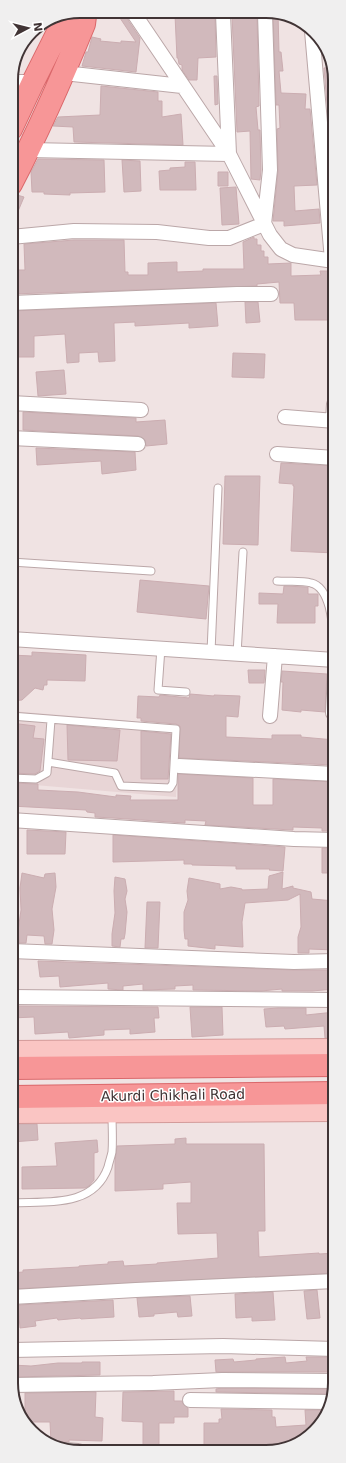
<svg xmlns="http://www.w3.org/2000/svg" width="346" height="1463" viewBox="0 0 346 1463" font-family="'DejaVu Sans',sans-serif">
	<rect width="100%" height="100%" fill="#f0e3e3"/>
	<!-- residential -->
	<path fill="#e8d5d6" d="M11,711L121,720L181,728L176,797L11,783Z"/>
	<!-- building -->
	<path fill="#d1b9bc" stroke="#cbadb1" d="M273,13H278L279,52H281L283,71H279L281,93L306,94L305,109H310L317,185L294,186L295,211L319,209L320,223L284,226V221H273L278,171L277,129L280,128L279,105H276Z
		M193,14V16L215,15L216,57L198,58L197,80H189L182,70V65L179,64L178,58H177L175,15Z
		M118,15H127L128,20L140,38L136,72L82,66L86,52H88L92,37L101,39L100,41L121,43V41L136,42Z
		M232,15H257L259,106L256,107L258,130H260L261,170L260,180L251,179L250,131L237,132Z
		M333,67L334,71V163H332L324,68Z
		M214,76H217L218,104L215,105Z
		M101,86L158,92V101H162V117L181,114L183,145L74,142L73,127L53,126L58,117L100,115Z
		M38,159L104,160L105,192L70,193V195L44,194V192H32L31,172Z
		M122,160L140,161L141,191L124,192Z
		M185,162H195L196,190H160L159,171L170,170V168L185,167Z
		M218,172H228V186H218Z
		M236,187L239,224L222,225L220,188Z
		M17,195L24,197L11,228V196Z
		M254,237V239H257V245H261V251H264V257H268V264L291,263V276L321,275L320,271H330L333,301L329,302V320H295L294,303H280L279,282L257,284V286L11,294V270H25L24,244L74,240H124L125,272H128V275H148V263L177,262V272L203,271V269H244L243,242Z
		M245,302H258L260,322L246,323Z
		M216,303L218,326L189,328V323L135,326V322L114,323V325L115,361L99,362L98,352L79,353V362L67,363L65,334L34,336V357H11V311Z
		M233,353L265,354L264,378L232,377Z
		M64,370L66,394L38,396L36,372Z
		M23,412L136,418V422L165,420L167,444L146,446L145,440L138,436L23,430Z
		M36,448L135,452L136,470L102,474L101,461L37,465Z
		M281,463L335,466V553L291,551L294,486H293V484L279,483Z
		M225,476H260L258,545L223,544Z
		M140,580L209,586L206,619L137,612Z
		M284,586L306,587H308V594H318V606H315V623H277L278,604H259V593L283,594Z
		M32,652L86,655L85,681L47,680V685H44L43,690L35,688L22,700L11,701V655L32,656Z
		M248,670H265L264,683H249Z
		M282,671L327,674L325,712L301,710V712L282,710L283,682H281Z
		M190,694L214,696V695L240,696L238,717L226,716V737L272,739V735H301V737L335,740L333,765L179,758L180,726L176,724L141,721V718H137L138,696L159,697L160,695L189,698Z
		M11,723L35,726L33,738L44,739L40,771L35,774L11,773Z
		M67,725L120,730L117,761L68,760Z
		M141,731L171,734L168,779H141Z
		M178,774L253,778V805H273V779L335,782V831H322V828L293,827V830H292L205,825L206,821L185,820V823L113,818L95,817V813L87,812L86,810L11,806V783L38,784V790L78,792L116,797V795L131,796L130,800H178Z
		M27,830L66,832L65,854H27Z
		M113,835L285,847L283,871L269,870L270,869H236V866L192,865V864H184V860L113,862Z
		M322,848H335V873H322Z
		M283,872L282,889L293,886V888L311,892L312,899L335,901V950L309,949V953H298V937L301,927L300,894L288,900L245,903L242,922L243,947L215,945V949L188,946V939H185L184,930V912L188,900L187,891L189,878L220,884V889L231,887L242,889V890L268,889L269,876Z
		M22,873L44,878L45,874L55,873L56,887L52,909L54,930L52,944H45L44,936L27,935L26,943H19L18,931L21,910L20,888Z
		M115,877L125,879L127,891L125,899L127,912L125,934L124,939H121L120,947L112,946V934L115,913L114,891Z
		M147,902H160L158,948H145Z
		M38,961L294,970H335V989L312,991H282V989L261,991L193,990V985L175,986V989L143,990V984L123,986V990L108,989V983L60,987L59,976L40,977Z
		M11,1006L158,1007L159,1018H154L155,1032L130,1034V1029L104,1030V1035L69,1038L68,1032L35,1034L34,1017L11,1018Z
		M190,1007H222L223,1035L192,1037Z
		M278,1008H306V1015L335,1012V1038H325L324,1026L285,1029L284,1026L266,1027L264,1009Z
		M12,1124H37L38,1140L12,1142Z
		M186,1138V1144H264L265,1231H258L259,1257L319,1253V1254L335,1253V1273L12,1289V1273L23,1272V1270L79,1267V1266L108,1264V1262L123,1261L124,1266L157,1264V1263L218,1258L217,1233L178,1234L177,1203H191V1182L163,1184V1189L115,1191V1161L117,1146L175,1144V1139Z
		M97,1140L98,1152L94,1153V1180L89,1186L85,1188L22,1189V1167L57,1166L55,1143Z
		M317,1290L320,1318L307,1319L304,1291Z
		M273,1292L275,1320L252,1321V1317L236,1318L235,1294Z
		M190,1296L192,1316L178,1317L177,1312L154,1314V1316L139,1317L137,1298Z
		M113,1300L114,1317L81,1319L80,1318L58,1320L57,1318L35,1321L36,1326L20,1328L18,1305Z
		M285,1357L286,1363L307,1361L306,1357H332V1363H335V1372H216L215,1360L233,1359L234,1362L256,1360V1359Z
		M82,1362H100V1375L12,1377V1365L31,1366L58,1363H82Z
		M222,1388L334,1389L332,1394L216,1392V1389Z
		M174,1391V1401H182L183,1404L188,1408V1417H174V1423H159V1451H143V1422L122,1421L123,1392Z
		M96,1392L95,1417L103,1418L102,1441L69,1440V1442H62L58,1446L51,1442L50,1422H25V1393Z
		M221,1409L272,1410V1417H275L276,1427L306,1425L305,1410H325L318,1429L284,1447L242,1450V1448L216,1449V1451H204V1423H219V1419H222Z"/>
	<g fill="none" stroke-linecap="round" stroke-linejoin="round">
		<!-- lane casing -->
		<g stroke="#bba7a8" stroke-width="9">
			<path id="lane" d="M11,562L151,571
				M277,581C288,582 301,580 311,583C333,588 333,634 335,652
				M161,648L158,690L186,692
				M211,652L218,488
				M237,654L243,552
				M11,716L176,729L173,783L170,788L121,786L115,773L48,762
				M11,778L36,779L47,773L51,720
				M12,1203C47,1201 94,1208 108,1167C109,1162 111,1157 112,1152C113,1140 112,1127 112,1114"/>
		</g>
		<!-- street casing -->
		<g stroke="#bba7a8" stroke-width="16">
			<path id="street" d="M135,15L229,154L270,235L281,249L293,255L334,261
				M312,31L332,260
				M64,73L182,86
				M11,82H33
				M29,150L229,154L223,14
				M11,237L74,231L157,232L209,238H229L264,224L270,170L265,14
				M11,303L237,294H271
				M11,403L141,410
				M285,417L335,421
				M333,421L334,404
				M11,438L138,444
				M277,454L335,458
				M11,639L335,660
				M333,713L335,674
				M270,716L275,656
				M179,766L335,774
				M11,820L294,839L335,840
				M11,951L294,962L335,961
				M11,997L335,1000
				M12,1297L136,1290L335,1281
				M12,1350L223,1346L335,1349
				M12,1385L153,1383L222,1380L335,1381
				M190,1400L329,1402
				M65,1450L78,1451"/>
		</g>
		<!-- secondary casing -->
		<g stroke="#d39b9a" stroke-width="22">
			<path id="secondary" d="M11,1051L335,1049
				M12,1113L335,1111"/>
		</g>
		<!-- primary casing -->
		<g stroke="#da676a" stroke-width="24">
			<path id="primary" d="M11,129L33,82L66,16
				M11,184C38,132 62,78 84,24L85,16
				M12,1068L335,1065
				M12,1097L335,1093"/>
		</g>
		<!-- lane -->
		<use href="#lane" stroke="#fff" stroke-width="7"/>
		<!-- street -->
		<use href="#street" stroke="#fff" stroke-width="14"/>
		<!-- secondary -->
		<use href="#secondary" stroke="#fac5c3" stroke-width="20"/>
		<!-- primary -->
		<use href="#primary" stroke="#f79697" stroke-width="22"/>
	</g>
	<g text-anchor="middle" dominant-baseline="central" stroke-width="3" stroke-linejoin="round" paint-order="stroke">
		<!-- street labels -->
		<g font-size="14" fill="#413435" stroke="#fff">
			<text transform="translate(173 1095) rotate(-1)">Akurdi Chikhali Road</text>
		</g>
	</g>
	<!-- crop -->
	<path d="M0 0H346V1463H0ZM80 18H266A62 62 0 0 1 328 80V1383A62 62 0 0 1 266 1445H80A62 62 0 0 1 18 1383V80A62 62 0 0 1 80 18Z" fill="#f0efef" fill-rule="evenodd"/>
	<path fill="none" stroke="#413435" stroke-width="2" d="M80 18H266A62 62 0 0 1 328 80V1383A62 62 0 0 1 266 1445H80A62 62 0 0 1 18 1383V80A62 62 0 0 1 80 18Z"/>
	<!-- north arrow -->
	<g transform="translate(28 28) rotate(83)" stroke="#ffffff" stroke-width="3" paint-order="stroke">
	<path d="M0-3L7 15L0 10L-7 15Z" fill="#413435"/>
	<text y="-6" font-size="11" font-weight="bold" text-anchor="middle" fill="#413435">N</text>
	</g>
</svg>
